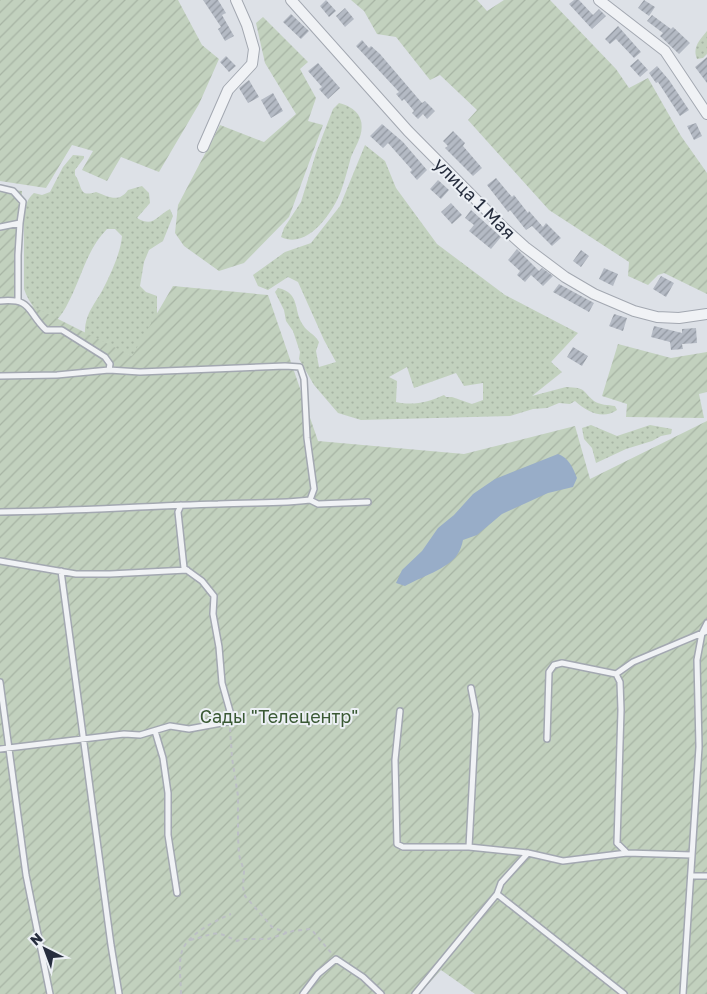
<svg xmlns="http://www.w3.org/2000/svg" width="707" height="994" viewBox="0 0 707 994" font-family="'Golos Text',sans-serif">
	<defs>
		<pattern id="grass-dots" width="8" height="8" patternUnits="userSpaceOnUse" patternTransform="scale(1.25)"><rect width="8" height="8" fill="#c2d1be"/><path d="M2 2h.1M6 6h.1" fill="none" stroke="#a7b4a4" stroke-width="1.8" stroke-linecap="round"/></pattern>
		<pattern id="garden-furrows" width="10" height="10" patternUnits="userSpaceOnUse" patternTransform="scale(1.25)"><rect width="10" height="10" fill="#c2d1be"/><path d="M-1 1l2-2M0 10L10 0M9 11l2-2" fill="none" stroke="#a7b4a4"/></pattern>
		<pattern id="building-hatch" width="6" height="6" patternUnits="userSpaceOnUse" patternTransform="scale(1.25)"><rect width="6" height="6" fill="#b4bac4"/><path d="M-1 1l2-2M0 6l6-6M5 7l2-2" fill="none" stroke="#9298a1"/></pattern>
	</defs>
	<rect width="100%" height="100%" fill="#dde1e7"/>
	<!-- grass -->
	<path fill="url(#grass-dots)" fill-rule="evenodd" d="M707,31V54L703,58L697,59C692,47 700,40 707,31Z
		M339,103C348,105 359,111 361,121C364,135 356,145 351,157C348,168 345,180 341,191C333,212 308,250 281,237L284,228L301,202L316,153L333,109Z
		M365,145L385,161L396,188L437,244L505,295L578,333L551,362L562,372L532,396L566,387C587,388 581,390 594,401C599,405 609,405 615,406L617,410C603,420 587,412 575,401L570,404L559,403L547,408L533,409L510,416L361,420L338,413L314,385L299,359L300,352L293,331L286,321L284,310L275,292L278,288C301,293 293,311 303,325C308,333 314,333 319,342L316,351L319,367L336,362L324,340L298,282L288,277L268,290L258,286L253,275L285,252L311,243L340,206ZM407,367L414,388L456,373L464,386L483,383V400L472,404L452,397H446L444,395C429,402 413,406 396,402L397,381L389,377Z
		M73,155L84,156V158L75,170V175C83,186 78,198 96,192C109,197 119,203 128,190L142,186L149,193L150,203L137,218C154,228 156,216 170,209L173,216L163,241L149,250L144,262L140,286L146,292L157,296V321L139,359L85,337C84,316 92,308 102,291C110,276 121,252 122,236L115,229H107C86,250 81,280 67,305C64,312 58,318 54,324C40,317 29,304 24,289V213C26,205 27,199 34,193L42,195L50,192L63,167Z
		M591,425L617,436L650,425L672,429L671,434L661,436L652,441L626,449L596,463L592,448L584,439L582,428Z"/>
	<!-- garden -->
	<path fill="url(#garden-furrows)" d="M0,0H178L202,45L219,59L199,104L159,172L121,157L107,181L82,170L93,151L72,145L46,188L0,181Z
		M351,0H477L487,11L504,0H550L616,69L629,88L648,78L681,136L707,173V294L664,273L658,275L648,285L628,276L629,262L549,210L468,120L477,110L440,75L430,80L396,37L377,34L364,11Z
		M263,17L308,62L300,69L316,98L308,121L323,125L289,217L244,263L219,271L184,246L175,233L178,205L220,125L264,142L296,114L265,63L256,23Z
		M0,188L22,191L20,300L132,356L173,286L268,295L318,441L464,454L575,426L590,479L707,421V994H475L441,970L419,994H0Z
		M618,344L671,358L707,352V392L699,394L704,418L626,417L627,404L602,396Z"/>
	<!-- water -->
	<path fill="#98adc8" d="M558,454C569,458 573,468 577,478L573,487L548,493L502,514L477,535L463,540C462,545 460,551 457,555C449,568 419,578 405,586L396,583L402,570L422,551L438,528L454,515L473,494L495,479Z"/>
	<!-- building -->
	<path fill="url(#building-hatch)" d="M203,0H218L226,13L222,15L234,36L225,41L218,29L221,27Z
		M326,0L336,11L329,17L320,6Z
		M574,0H579L593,15L599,9L606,16L592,29L569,4Z
		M644,0L655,7L649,16L638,8Z
		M345,8L354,19L345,27L336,16Z
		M291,14L309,31L301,39L283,22Z
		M652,15L671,29L673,27L690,43L679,54L660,36L663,33L647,21Z
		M618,26L641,52L634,58L616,39L610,44L605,39Z
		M362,40L369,48L371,46L380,54L422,103L425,101L435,111L427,119L423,114L418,119L412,113L414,111L404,99L402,101L396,94L399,92L356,46Z
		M226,56L236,66L229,72L220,62Z
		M707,57V83L695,67Z
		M638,59L648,70L640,77L630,66Z
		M318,63L340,88L328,99L319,89L322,87L308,71Z
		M657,66L669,80L689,110L680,116L658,82L656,83L649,73Z
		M249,80L259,97L248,103L239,88Z
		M273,93L283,111L271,118L261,100Z
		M696,123L702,136L694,140L687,126Z
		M382,124L403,142L427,170L417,180L410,172L412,170L388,143L383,148L370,136Z
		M453,131L465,143L463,146L482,168L473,176L445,148L448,146L443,141Z
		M496,178L512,197L514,195L528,213L529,211L543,227L546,223L561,238L552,246L532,226L526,230L510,210L508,212L487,185Z
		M438,180L449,190L441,199L430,189Z
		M451,203L462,215L452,224L441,212Z
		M471,210L501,237L491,249L469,231L474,225L465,218Z
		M517,249L539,271L542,268L553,276L543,286L531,275L525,282L517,275L520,271L508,260Z
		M581,250L589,256L581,267L573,261Z
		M604,268L618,274L613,286L599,279Z
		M661,276L674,283L666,297L653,289Z
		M559,284L594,303L589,312L553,292Z
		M614,314L627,318L623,331L609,326Z
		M654,326L682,333V329L696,328L697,343L682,344L683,349L671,350L670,342L651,337Z
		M573,347L588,356L582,366L567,357Z"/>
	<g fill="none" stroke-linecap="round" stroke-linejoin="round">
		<!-- lane casing -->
		<g stroke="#a3a8b1" stroke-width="8">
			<path id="lane" d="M0,188L13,191L23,202L20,223
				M0,227L20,223L18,255V300
				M0,301C33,298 26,311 46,330H62L105,357L110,364L109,370
				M0,376L57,375L109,370L140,372L285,366L300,367L304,379L307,438L314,489L310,500C280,504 249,502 218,504C145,506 73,511 0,512
				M310,500L318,504L368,502
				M0,561L76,574H110L187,570
				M61,571L111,945L119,994
				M616,674L633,662L707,631
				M0,682L26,875L50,994
				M400,711L395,760L397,844L403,847H469L528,853L563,861L627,853L692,855
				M155,731L163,758L168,793V835L177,893
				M547,739L549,672L554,665L562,663L616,674L620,682L621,710L617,843L627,853
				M0,749L124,734L140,735L170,726L189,729L227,722L231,715L222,683L219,647L213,614L214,596L202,581L184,568L178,512L181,505
				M469,847L476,714L471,688
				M691,876H707
				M497,894L501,883L528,853
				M303,994L318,974L336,959L363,977L381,994
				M415,994L497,894L624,994
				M683,994L699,747L697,660L702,633L707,623"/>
		</g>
		<!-- street casing -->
		<g stroke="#a3a8b1" stroke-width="12">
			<path id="street" d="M291,0L408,131L505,229L525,247L565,277L594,294L634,311L657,317L679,318L707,314
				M599,0L665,51L707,114
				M203,147L228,90L252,64L254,49L247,25L236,0"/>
		</g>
		<!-- path -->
		<path stroke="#bcbfc5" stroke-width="2" stroke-dasharray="4 4" stroke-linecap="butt" d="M230,728L232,758L238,796V837L239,855L244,871L243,887L245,896L272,927L287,933
			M190,940C215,935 211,928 237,941L243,939H268L293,931L311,929L333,955
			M181,994C181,980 178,964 182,951C187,935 216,920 231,914"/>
		<!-- lane -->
		<use href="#lane" stroke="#f0f2f5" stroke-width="5"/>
		<!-- street -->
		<use href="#street" stroke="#f0f2f5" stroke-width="10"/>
	</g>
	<g text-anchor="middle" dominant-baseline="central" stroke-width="4" stroke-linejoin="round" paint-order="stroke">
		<!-- street labels -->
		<g font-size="18" fill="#272e3e" stroke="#ecf0f5">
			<text transform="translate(475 198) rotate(45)">улица 1 Мая</text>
		</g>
		<!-- park labels -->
		<g font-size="18" fill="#3a5934" stroke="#ecf0f5">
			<text x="279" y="716">Сады "Телецентр"</text>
		</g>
	</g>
	<!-- north arrow -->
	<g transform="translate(45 949) rotate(318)" stroke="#ecf0f5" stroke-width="4" paint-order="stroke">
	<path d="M0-4L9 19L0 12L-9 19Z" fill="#272e3e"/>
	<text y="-8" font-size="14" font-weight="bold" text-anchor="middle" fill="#272e3e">N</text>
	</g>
</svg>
